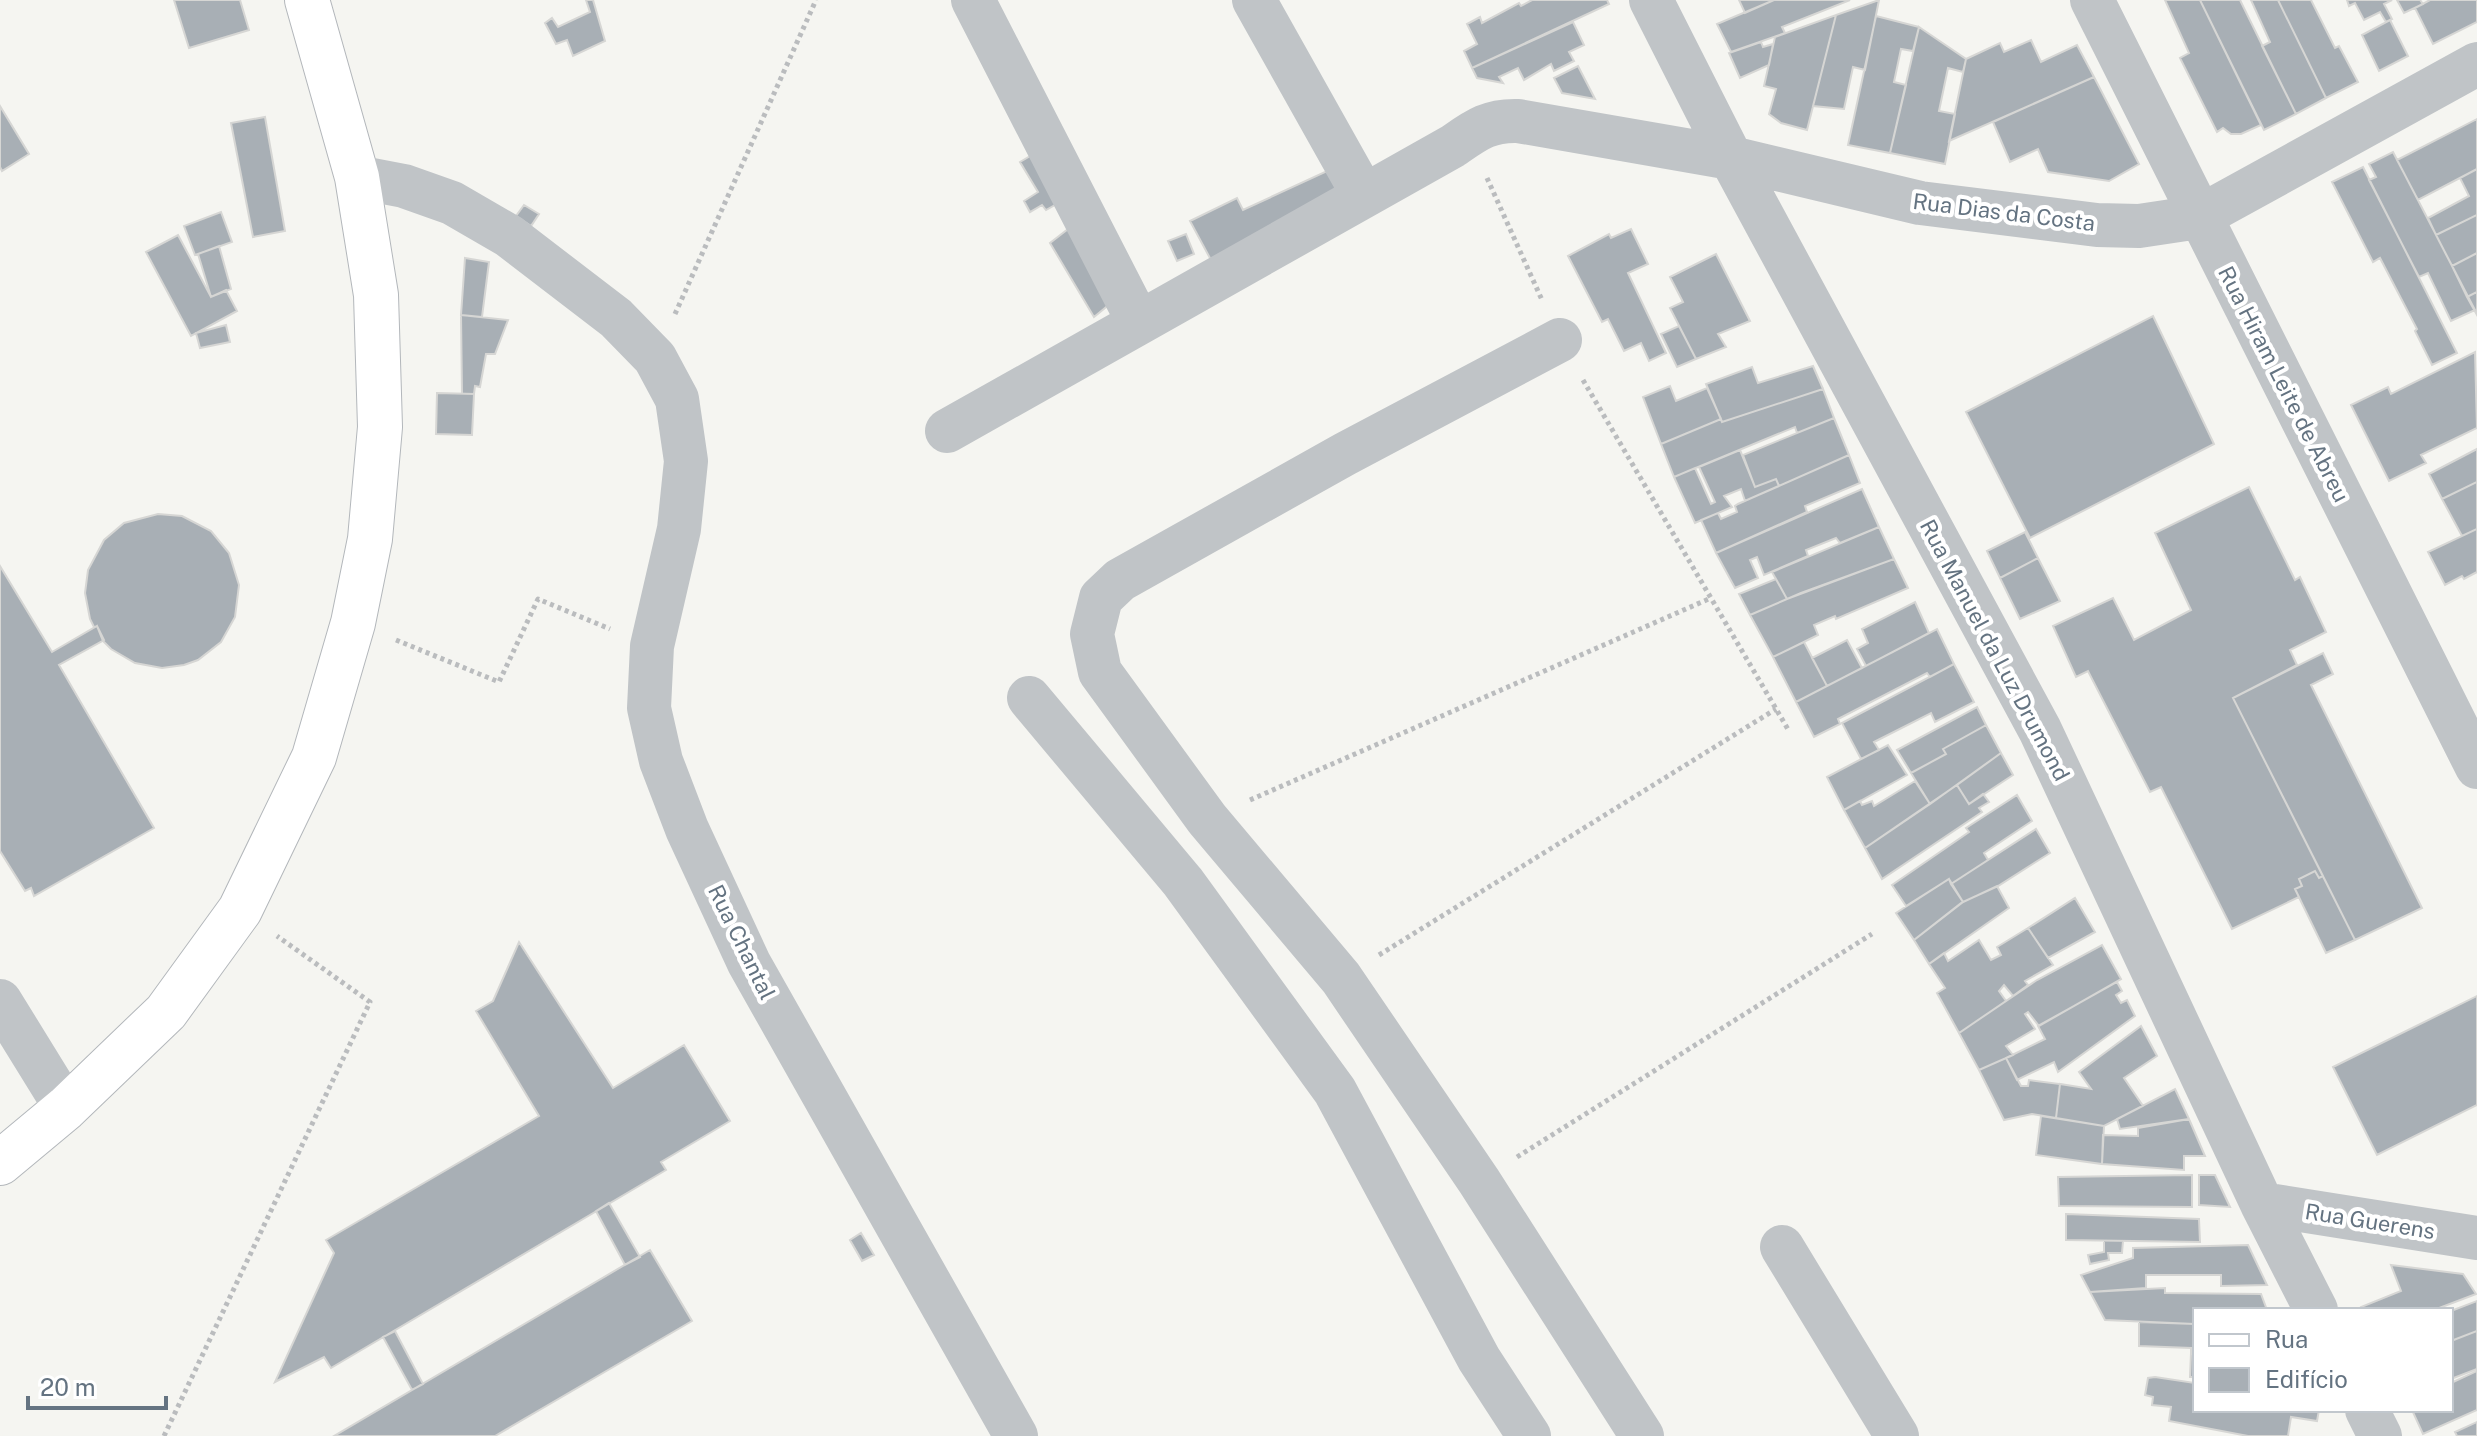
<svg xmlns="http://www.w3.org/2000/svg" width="2477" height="1436" viewBox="0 0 2477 1436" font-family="'Public Sans',sans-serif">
	<rect width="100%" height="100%" fill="#f5f5f1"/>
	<!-- building -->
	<path fill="#a8afb5" stroke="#d6d6d4" stroke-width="2" d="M174,0H240L249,30L189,48Z
		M586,0H593L605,41L573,56L567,40L556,44L545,23L552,18L558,27L590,12Z
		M1532,0H1607L1609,4L1472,68L1464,51L1477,44L1467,24L1480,17L1482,23L1519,3L1521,6Z
		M1739,0H1774L1745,13Z
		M1774,0H1850L1782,27L1785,33L1731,52L1717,24Z
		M1879,0L1865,70L1853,67L1844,109L1813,106L1836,15Z
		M2165,0H2200L2261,125L2241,134H2231L2223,128L2217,132L2180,58L2189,53Z
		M2200,0H2240L2296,114L2264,130Z
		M2251,0H2278L2326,98L2296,114L2262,46L2270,42Z
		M2278,0H2311L2335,48L2339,46L2358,82L2326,98Z
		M2347,0H2392L2384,4L2392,19L2386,22L2380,12L2364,20L2355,3L2349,6Z
		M2397,0H2420L2423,4L2404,13Z
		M2430,0H2477V22L2433,44L2415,8Z
		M1836,15L1807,130L1781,123L1769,114L1776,89L1764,86L1775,37Z
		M1876,16L1919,27L1913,51L1901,49L1894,82L1906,85L1890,153L1848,145Z
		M2390,20L2408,56L2379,71L2362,35Z
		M1573,22L1584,45L1569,52L1574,61L1554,71L1551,64L1524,80L1518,68L1499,77L1503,83L1477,78L1472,68Z
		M1919,27L1966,59L1963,72L1948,68L1939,111L1955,114L1945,164L1890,153Z
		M2031,40L2041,62L2077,45L2094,77L1949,141L1966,59L2000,43L2004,52Z
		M1761,42L1763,47L1773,44L1769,65L1740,78L1729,53Z
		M1578,66L1595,99L1562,93L1554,78Z
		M2094,77L2139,164L2109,181L2048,172L2038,149L2010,162L1993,122Z
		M0,106L29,154L2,171L0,167Z
		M265,117L285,231L253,237L231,123Z
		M2477,119V169L2418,200L2397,160Z
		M1044,148L1069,197L1046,210L1042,205L1030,212L1024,201L1038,192L1020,162Z
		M2393,152L2475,310L2451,321L2428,273L2419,277L2369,180L2376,177L2369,164Z
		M1340,165L1352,191L1211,260L1190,221L1237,198L1243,210Z
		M2363,167L2457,353L2432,365L2415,331L2417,329L2380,258L2373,262L2332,182Z
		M2477,169V215L2436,235L2428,218L2469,196L2460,178Z
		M524,205L539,214L531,226L516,216Z
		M221,212L232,242L195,255L184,226Z
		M2477,215V253L2452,266L2436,235Z
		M1072,226L1122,294L1094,317L1050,243Z
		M1631,229L1648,264L1628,273L1666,353L1649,361L1641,343L1624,351L1608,319L1602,322L1568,256L1609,234L1611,238Z
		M1186,234L1194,254L1177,261L1168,241Z
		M178,235L211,297L226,290L237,311L191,336L146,252Z
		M219,246L231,289L211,297L198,254Z
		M2477,253V292L2467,297L2452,266Z
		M1716,254L1750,321L1718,334L1726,347L1696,359L1670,308L1683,302L1670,277Z
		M465,258L489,262L482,317L461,315Z
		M2477,292V315L2467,297Z
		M461,315L508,320L495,354H486L480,387L475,386L474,394H462Z
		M2153,316L2214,444L2030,538L1966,412Z
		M226,325L230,342L200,348L196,333Z
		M1679,326L1696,359L1677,367L1661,334Z
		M2475,352L2477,428L2421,455L2426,463L2389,481L2351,405L2388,387L2391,394Z
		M1813,366L1823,389L1722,422L1706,384L1752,367L1758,383Z
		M1670,386L1676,401L1707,388L1721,419L1661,444L1643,397Z
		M1823,389L1834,418L1797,433L1795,427L1674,477L1661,444L1721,419L1722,422Z
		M437,393L474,394L472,435L436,434Z
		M1834,418L1849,455L1779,486L1776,479L1755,487L1743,455Z
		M2477,449V482L2442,499L2429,474Z
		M1740,450L1755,487L1776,479L1779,486L1745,501L1741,489L1724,496L1732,507L1695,523L1674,477L1695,468L1711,504L1715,502L1699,467Z
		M1849,455L1860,483L1805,506L1807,512L1716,553L1701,520L1718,513L1721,519L1737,512L1735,506L1738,504Z
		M2477,482V529L2462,536L2442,499Z
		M2249,487L2295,580L2300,577L2326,632L2290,650L2297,665L2233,698L2323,876L2319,878L2315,871L2299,879L2302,886L2295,889L2299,897L2232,929L2161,787L2150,792L2088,671L2076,677L2053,626L2113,598L2134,640L2191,610L2155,533Z
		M1862,489L1879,527L1840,543L1836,538L1806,550L1808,556L1764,575L1757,557L1750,560L1758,578L1735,588L1716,553Z
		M158,514L182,516L211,531L229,553L239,585L235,617L221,642L198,660L184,665L162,668L135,663L111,649L103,641L97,626L94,627L90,619L85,593L88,570L104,540L124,523Z
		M1879,527L1894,559L1787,599L1772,572Z
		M2477,529V572L2464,579L2462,576L2445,585L2428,552Z
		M2025,532L2038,558L2000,578L1987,551Z
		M2038,558L2060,601L2020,619L2000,578Z
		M1894,559L1908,588L1836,619L1835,616L1814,625L1818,635L1773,657L1750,615L1801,593Z
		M0,566L52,652L97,626L104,640L59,665L154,828L34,896L31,888L25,891L0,851Z
		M1776,579L1787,599L1750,615L1739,594Z
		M1915,602L1929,633L1866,666L1857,649L1868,643L1862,629Z
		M1937,629L1954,664L1930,677L1927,673L1838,719L1840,724L1814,737L1796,702Z
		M1847,640L1862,668L1827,686L1812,658Z
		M1804,642L1827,686L1796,702L1773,657Z
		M2323,653L2333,674L2311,685L2422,908L2355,940L2233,698Z
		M1954,664L1974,702L1935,722L1931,713L1874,742L1879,750L1861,759L1842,723Z
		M1977,707L1986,725L1943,749L1946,754L1911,773L1897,750Z
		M1986,725L2001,753L1930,804L1911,773L1946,754L1943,749Z
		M1888,745L1907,775L1844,810L1827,777Z
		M2001,753L2013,775L1969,804L1957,785Z
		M1915,781L1930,804L1865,848L1844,810L1860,801L1862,805L1872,801L1874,806Z
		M1957,785L1969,804L1983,794L1989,802L1979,808L1982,812L1882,879L1865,848Z
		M2017,795L2032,821L1984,853L1988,860L1951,884L1949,879L1906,906L1892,885L1969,832L1966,828Z
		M2036,829L2050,853L1998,886L1963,902L1951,884Z
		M2315,871L2319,878L2323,876L2355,940L2326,953L2295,889L2302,886L2299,879Z
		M1949,879L1963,902L1914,940L1896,913Z
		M1997,886L2009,908L1929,964L1914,940L1961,903Z
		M2075,898L2095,932L2048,958L2028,928Z
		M2028,928L2053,965L2025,981L2028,985L2013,996L2004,985L1999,991L2006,1001L1959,1033L1937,993L1945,988L1929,964L1944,953L1948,961L1979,940L1991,960L2001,955L1997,947Z
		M519,942L613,1088L684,1045L730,1121L661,1162L666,1170L331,1368L324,1357L275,1382L334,1253L326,1240L539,1116L476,1011L493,1001Z
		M2102,945L2121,979L2039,1026L2028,1012L2025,1014L2035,1029L2006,1046L2013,1055L1979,1070L1959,1033L2037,980Z
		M2117,982L2122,991L2116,995L2121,1003L2127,1000L2135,1016L2058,1072L2054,1062L2017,1080L2006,1058L2045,1039L2038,1026Z
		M2477,996V1105L2377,1155L2333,1067Z
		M2141,1026L2157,1056L2124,1078L2143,1106L2104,1126L2056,1118L2060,1084L2091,1089L2079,1072Z
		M2006,1058L2021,1086H2028L2029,1080L2060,1084L2056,1118L2032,1114L2004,1120L1979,1070Z
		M2175,1089L2189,1119L2120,1129L2117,1119Z
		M2041,1116L2104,1126L2102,1164L2036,1155Z
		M2189,1119L2205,1156H2184V1170L2102,1164L2103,1135L2138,1136V1128Z
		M2192,1175V1207L2059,1206L2058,1177Z
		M2199,1175H2215L2230,1207L2199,1205Z
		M609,1203L640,1257L625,1265L596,1211Z
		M2066,1214L2199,1219L2200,1242L2066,1240Z
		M861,1233L874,1255L862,1261L850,1240Z
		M2104,1241H2123L2122,1253H2108L2109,1260L2090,1264L2088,1255L2104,1252Z
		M2248,1245L2267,1285L2221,1286V1275H2146V1288L2090,1292L2081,1275L2133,1258V1248Z
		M650,1250L692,1321L495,1436H334Z
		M2391,1265L2463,1274L2476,1294L2434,1310H2362L2361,1307L2401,1291Z
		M2165,1288V1293L2261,1294L2267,1310H2195V1324L2105,1320L2090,1292Z
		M2477,1301V1331L2451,1341V1311Z
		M2139,1322L2195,1324V1354L2191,1353V1348L2139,1346Z
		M395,1331L423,1384L412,1390L383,1337Z
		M2477,1331V1369L2451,1379V1341Z
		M2191,1353L2195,1354V1377H2190Z
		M2477,1371V1410L2423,1434L2412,1410H2451V1383Z
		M2155,1377L2195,1383V1410H2319L2317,1421L2291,1417L2288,1436H2248L2169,1421L2171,1407L2152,1405L2153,1397L2145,1395L2148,1378Z
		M2477,1422V1436H2457L2455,1432Z"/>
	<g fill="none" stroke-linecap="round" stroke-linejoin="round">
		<!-- major casing -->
		<g stroke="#b3b7bb" stroke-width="46">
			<path id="major" d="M0,1163L66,1108L166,1012L240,910L314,757L353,623L370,539L380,427L376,295L357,177L307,0"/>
		</g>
		<!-- path -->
		<path stroke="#babcbe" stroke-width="5" stroke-dasharray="4 4" stroke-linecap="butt" d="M1487,178L1542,300
			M675,314L816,0
			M1583,380L1789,731
			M396,640L499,682L538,599L610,629
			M1250,800L1711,598
			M1379,955L1776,709
			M1517,1157L1872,934
			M164,1436L370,1002L277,936"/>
		<!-- minor -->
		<path stroke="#c0c4c7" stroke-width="44" d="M973,0L1139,323
			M1254,0L1364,196
			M1651,0L1731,158L2040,730L2262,1204L2316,1310
			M2092,0L2477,767
			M357,177L404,186L452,203L509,236L616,318L655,358L677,399L686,461L679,529L652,646L649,708L661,761L687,829L749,963L1016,1436
			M1560,340L1345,454L1120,580L1101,598L1092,634L1100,672L1207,819L1341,978L1479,1181L1642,1436
			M947,431L1453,146C1476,130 1489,120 1518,121L1731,158L1920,203L2097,225L2139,226L2199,217L2477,64
			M1029,698L1183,882L1335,1091L1479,1359L1529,1436
			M0,1001L66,1108
			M2262,1204L2477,1238
			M1782,1247L1897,1436
			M2367,1410L2380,1436"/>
		<!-- major -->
		<use href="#major" stroke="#fff" stroke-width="44"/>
	</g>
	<g text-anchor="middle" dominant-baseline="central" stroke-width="8" stroke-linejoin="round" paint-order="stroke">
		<!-- street labels -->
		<g font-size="22" fill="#647381" stroke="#fff">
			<text transform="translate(2004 212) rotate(7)">Rua Dias da Costa</text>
			<text transform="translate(2284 384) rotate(63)">Rua Hiram Leite de Abreu</text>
			<text transform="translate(1995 650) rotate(62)">Rua Manuel da Luz Drumond</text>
			<text transform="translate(742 942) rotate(64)">Rua Chantal</text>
			<text transform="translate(2370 1221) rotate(9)">Rua Guerens</text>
		</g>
	</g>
	<!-- legend -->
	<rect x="2193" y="1308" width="260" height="104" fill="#ffffff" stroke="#c1c7cd" stroke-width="2"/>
	<rect x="2209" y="1334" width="40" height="12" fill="#ffffff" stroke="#c1c7cd" stroke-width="2"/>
	<text x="2265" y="1348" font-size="24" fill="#647381">Rua</text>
	<rect x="2209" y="1368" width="40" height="24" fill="#a8afb5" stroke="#c1c7cd" stroke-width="2"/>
	<text x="2265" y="1388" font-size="24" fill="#647381">Edifício</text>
	<!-- scale -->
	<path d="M28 1396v12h138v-12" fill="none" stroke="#647381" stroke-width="4"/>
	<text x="40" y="1396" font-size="24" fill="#647381" stroke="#ffffff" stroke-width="6" paint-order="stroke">20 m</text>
</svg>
